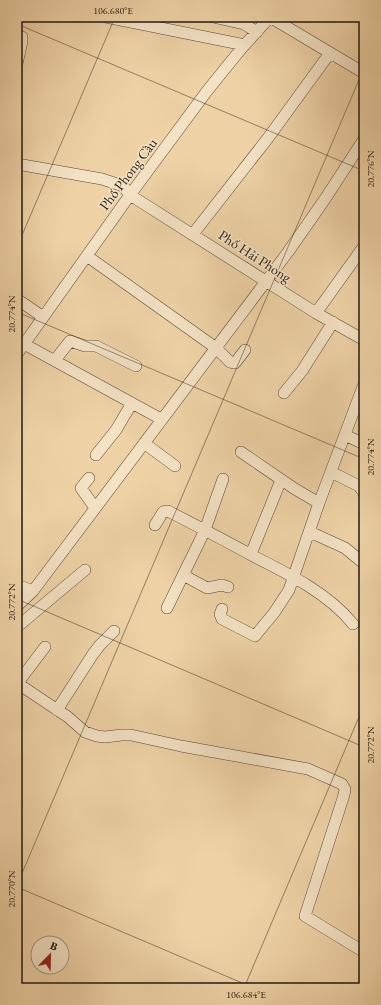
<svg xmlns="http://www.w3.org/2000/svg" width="381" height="1005" viewBox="0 0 381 1005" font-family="'EB Garamond',serif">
	<rect width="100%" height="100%" fill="#eed2a6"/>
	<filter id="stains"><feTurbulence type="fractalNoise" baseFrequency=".005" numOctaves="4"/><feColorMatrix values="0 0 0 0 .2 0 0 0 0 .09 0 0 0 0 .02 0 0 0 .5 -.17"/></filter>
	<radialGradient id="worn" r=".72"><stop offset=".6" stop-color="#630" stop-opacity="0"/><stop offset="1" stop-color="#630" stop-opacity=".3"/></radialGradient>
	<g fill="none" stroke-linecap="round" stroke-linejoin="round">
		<!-- minor casing -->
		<g stroke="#564636" stroke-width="12">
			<path id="minor" d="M106,17L245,45
				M213,17L244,24L257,32
				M270,17L364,73
				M17,35L22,37V41L17,64
				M17,164L102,179L123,186L130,195L316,313L364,340
				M193,234L268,138L330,53
				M87,256L216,348L230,362L235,363L245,350
				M17,299L43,317
				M316,313L364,246
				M24,344L161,419
				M17,354L130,195L207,91L241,49L270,17
				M55,360L70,341L85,346H96L136,366
				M284,393L302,371L333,322
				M345,435L364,444
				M144,443L175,466
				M241,452L295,489L319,503
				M96,455L116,430L132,403
				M331,472L359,486L364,493
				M89,478L81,488L95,508
				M155,525L163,512L168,511C197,526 226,541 255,557C289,574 329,594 353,624
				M310,532L345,548L362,562
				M251,554L281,480
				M183,575L207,588L222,585L228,587
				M17,585L33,591
				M17,606L33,591L288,252L325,199L364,139
				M167,608L205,530L223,479
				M222,609L220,614L222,619L255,636L274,613L289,590L319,503L364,384
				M17,627L85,570
				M17,683L68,717L85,732L97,736L105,737L122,735H131L181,746L308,769L342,784L345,789L344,795L305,916L364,952
				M17,684L45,647
				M57,710L93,654L100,645L114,631"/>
		</g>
		<!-- minor -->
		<use href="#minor" stroke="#f4e2c5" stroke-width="11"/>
	</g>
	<!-- ticks -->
	<path fill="none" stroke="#241710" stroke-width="1" stroke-opacity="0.45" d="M17,24L364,171M17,247L115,17M17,312L364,459M17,599L364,747M17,885L364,68M17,887L254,988M244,988L364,705"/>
	<g text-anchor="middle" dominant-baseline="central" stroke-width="3" stroke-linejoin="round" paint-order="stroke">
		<!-- street labels -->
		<g font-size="14" fill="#241710" stroke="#f4e2c5">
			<text transform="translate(128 174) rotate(-53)">Phố Phong Cầu</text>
			<text transform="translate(255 256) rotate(33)">Phố Hải Phong</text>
		</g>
	</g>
	<!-- margin -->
	<rect width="381" height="1005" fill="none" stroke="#eed2a6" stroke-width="44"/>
	<!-- north arrow -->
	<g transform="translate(50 955) rotate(23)"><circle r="19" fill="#f4e2c5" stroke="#a1917d"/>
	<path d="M0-3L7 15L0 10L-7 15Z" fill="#8f2418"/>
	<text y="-6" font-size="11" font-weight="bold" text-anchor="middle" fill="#241710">B</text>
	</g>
	<rect x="22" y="22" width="337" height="961" fill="none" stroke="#241710" stroke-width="1.5"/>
	<g font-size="10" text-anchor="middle" fill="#241710">
		<text x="113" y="14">106.680°E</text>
		<text transform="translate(370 169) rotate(-90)" y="4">20.776°N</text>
		<text transform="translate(11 314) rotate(-90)" y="4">20.774°N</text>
		<text transform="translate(370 457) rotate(-90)" y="4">20.774°N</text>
		<text transform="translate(11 602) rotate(-90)" y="4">20.772°N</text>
		<text transform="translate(370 745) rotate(-90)" y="4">20.772°N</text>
		<text transform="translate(11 889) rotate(-90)" y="4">20.770°N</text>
		<text x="246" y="998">106.684°E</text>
	</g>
	<rect width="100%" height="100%" filter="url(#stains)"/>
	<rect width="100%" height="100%" fill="url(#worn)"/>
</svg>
